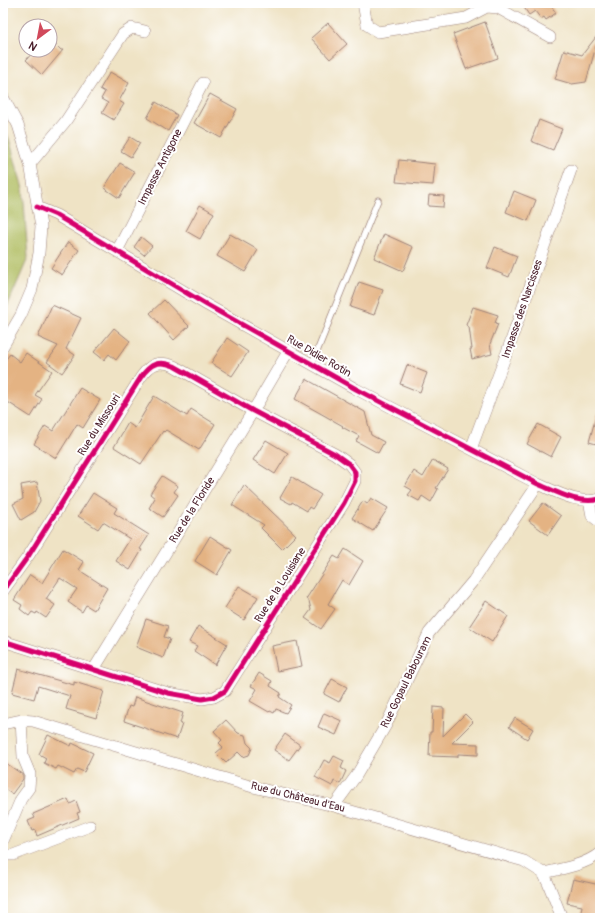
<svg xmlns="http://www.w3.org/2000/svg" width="603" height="921" viewBox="0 0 603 921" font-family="Pangolin,sans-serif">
	<rect width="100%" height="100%" fill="#fff"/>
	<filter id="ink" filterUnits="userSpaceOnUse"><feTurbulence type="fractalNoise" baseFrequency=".025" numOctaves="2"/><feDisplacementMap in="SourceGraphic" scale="8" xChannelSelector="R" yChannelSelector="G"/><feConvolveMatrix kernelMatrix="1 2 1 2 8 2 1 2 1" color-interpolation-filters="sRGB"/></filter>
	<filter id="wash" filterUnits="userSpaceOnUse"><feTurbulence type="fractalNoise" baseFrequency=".012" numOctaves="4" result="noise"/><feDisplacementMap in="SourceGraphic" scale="16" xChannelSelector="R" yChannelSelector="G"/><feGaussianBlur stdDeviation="0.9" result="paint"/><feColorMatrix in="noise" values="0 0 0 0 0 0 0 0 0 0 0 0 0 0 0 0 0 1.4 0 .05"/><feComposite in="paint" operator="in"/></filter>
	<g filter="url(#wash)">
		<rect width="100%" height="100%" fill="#efe3c5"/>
		<!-- green -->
		<path fill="#aebb5d" stroke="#7c6d44" d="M3,126L9,139L23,189L28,258L3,316Z"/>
		<g id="blocks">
			<!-- building -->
			<path fill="#e4b383" d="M521,3H549L556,13L546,20L544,17L541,19L535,11L529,15Z
				M485,22L498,58L466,69L453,34Z
				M328,23L347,44L330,59L311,38Z
				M600,32L586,82L572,84L555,79L564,50L582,55Z
				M50,39L61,50H63L42,75L26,60L35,50H50Z
				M110,72L129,83L119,101L124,104L114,120L102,113L108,103L101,99L105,92L100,89Z
				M210,94L237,109L221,138L194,123Z
				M156,102L177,115L168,131L147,118Z
				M539,120L562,129L553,150L531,141Z
				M130,137L140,143L131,157L121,151Z
				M399,160L435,164L433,185L396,182Z
				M120,163L135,172L119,198L104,188Z
				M514,191L536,200L528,221L506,212Z
				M429,195L444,196L443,207L428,206Z
				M200,205L214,213L200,239L186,231Z
				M230,234L258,250L245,272L217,256Z
				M384,234L413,247L403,271L374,258Z
				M141,237L152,246L144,255L134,247Z
				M68,242L79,250L62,275L51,268Z
				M495,247L517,256L509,277L487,268Z
				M359,282L383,290L374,315L350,307Z
				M164,300L189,326L174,340L150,313Z
				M52,305L81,318L66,349L75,355L62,373L47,362L58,346L38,337Z
				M473,307L498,315L495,323L498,324L490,344L492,354L472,359L470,349H472L469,327L466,325Z
				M114,328L130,341L116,360L109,354L104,360L94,352Z
				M227,338L248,352L232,376L211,363Z
				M26,353L52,371L35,395L42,399L31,417L3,399V363L10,354L20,362Z
				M407,365L427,373L420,392L400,384Z
				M306,379L365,412L371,435L384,442L378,453L356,441L359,436L342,427L343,426L295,399Z
				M80,388L100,400L83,428L77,424L56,458L34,444L45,426L53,431Z
				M154,396L187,416L191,409L215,424L199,450L166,430L164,432L163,431L141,464L114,447L128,423L135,428Z
				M597,413H600V445L589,442Z
				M538,424L561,437L551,457L527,444Z
				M266,440L288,453L275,474L253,460Z
				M433,460L448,469L436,488L438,489L431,502L422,496L419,501L408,495L412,490L405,486L414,471L423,477Z
				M162,476L178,486L174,492L178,495L163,517L149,508L155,498L150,494Z
				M292,477L321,495L312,509L309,507L307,511L292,502L291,504L280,498Z
				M37,482L40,501L34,512L21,520L13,504L23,499L21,485Z
				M244,485L296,535L282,549L261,528L264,525L232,505Z
				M93,493L117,508L114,513L149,535L140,549L142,550L130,570L116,561L130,539L103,522L98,529L78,516Z
				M371,498L388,508L373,531L352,518L363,501L367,504Z
				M543,503L561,516L548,535L529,521Z
				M210,536L232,550L217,575L195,561Z
				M63,549L84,562L79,570L107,588L94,610L86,605L82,612L68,602L77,589L60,578L46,599L55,605L46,618L37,612L36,614L32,612L29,616L20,609L22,605L14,600L30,575L42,583Z
				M345,549L363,561L349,585L342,580L328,604L335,609L321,629L305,618L311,610L309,601L306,599L334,556L339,559Z
				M239,586L258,597L244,620L225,608Z
				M486,601L508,616L492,642L469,627Z
				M146,619L168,626L164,637L170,639L163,658L136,647Z
				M198,626L227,644L215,665L194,651L197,646L189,642Z
				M297,641L302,666L277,671L272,646Z
				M18,669L74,685V682L104,691L96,718L66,709L70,696L38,686L34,699L12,693Z
				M259,673L272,681L270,686L281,693L279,697L291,705L286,713L276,709L274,713L270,711L269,712L250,701L257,689L251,686Z
				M332,679L347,687L339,702L324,694Z
				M135,697L183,713L180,723L182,724L177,739L124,721L129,706L132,707Z
				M433,707L444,708L443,736L465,714L473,722L452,743L478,744V755L458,754V757L429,756L430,732H432Z
				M324,713L342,721L336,735L318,727Z
				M515,718L533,729L527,739L509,727Z
				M226,720L238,733L245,735L247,743L252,748L249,755L243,757L238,752L226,763L216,753L223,747L219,743L222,740L214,731Z
				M285,734L300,745L289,760L274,750Z
				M48,735L71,746L72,743L93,753L84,772L77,769L74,774L58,766L56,769L44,763L46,758L39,754Z
				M334,756L344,761L341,768L346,771L340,784L334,781L332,786L315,777L324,760L330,763Z
				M3,761L23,775V779L12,794L3,788Z
				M68,799L70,804L76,801L80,812L77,813L79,818L37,836L35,830L32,831L28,821L35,818L33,814Z
				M573,879L600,885V918H580L582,906L567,903Z"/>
		</g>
	</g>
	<g filter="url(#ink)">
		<use href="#blocks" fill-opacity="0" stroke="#9c8178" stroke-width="1"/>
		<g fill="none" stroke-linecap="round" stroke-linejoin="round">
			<!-- lane casing -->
			<g stroke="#9c8178" stroke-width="7">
				<path id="lane" d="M312,364L378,200"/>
			</g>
			<!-- street casing -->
			<g stroke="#9c8178" stroke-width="12">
				<path id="street" d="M363,3L367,25L378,32L466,18L487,7L498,8L550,37
					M3,97L18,125L30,164L41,226L39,253L32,289L21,315L3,346
					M30,164L65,122L123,34L132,28L145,31
					M37,207L56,215L207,305L356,389L538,484C557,492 579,505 600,499
					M117,251L203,83
					M471,449L507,352L571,170
					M589,500L592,516L600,522
					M3,591L29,555L141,377C151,363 159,360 174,366L253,411L335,454L349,464L355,472V481L344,503L225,691L214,697L202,699L168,693L3,641
					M94,669L253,411L289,350
					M3,724L21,720L33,721L253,787L334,806L524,861L543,873L548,883L562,918
					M334,806L356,776L386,725L429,633L473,581L538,484
					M3,841L21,799L29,788L30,774L23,757L21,720
					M3,855H13L90,826
					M543,873C562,869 585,865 600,853"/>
			</g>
			<!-- lane -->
			<use href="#lane" stroke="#fff" stroke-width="5.5"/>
			<!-- street -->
			<use href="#street" stroke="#fff" stroke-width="11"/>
			<!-- cycleway casing -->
			<g stroke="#fff" stroke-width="8">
				<path id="cycleway" d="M37,207L56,215L207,305L356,389L538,484C557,492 579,505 600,499
					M3,591L29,555L141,377C151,363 159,360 174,366L253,411L335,454L349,464L355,472V481L344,503L225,691L214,697L202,699L168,693L3,641"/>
			</g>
			<!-- cycleway -->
			<use href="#cycleway" stroke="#d6006c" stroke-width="5"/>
		</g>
	</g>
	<g text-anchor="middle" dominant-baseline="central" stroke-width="4" stroke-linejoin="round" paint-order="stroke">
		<!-- street labels -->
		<g font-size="11" fill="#4a1f2b" stroke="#fff">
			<text transform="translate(160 167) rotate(-63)">Impasse Antigone</text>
			<text transform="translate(522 309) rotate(-71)">Impasse des Narcisses</text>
			<text transform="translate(319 356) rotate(30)">Rue Didier Rotin</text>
			<text transform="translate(99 425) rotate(-58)">Rue du Missouri</text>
			<text transform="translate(192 510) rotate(-58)">Rue de la Floride</text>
			<text transform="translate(280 585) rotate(-58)">Rue de la Louisiane</text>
			<text transform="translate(406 682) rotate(-64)">Rue Gopaul Babouram</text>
			<text transform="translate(298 797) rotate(14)">Rue du Château d'Eau</text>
		</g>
	</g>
	<!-- margin -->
	<rect width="603" height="921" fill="none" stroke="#fff" stroke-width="16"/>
	<!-- north arrow -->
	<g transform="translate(38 38) rotate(212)"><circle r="19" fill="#ffffff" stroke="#b7a5aa"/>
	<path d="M0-3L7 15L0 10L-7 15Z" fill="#d1495b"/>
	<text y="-6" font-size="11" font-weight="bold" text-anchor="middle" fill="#4a1f2b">N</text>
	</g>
</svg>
